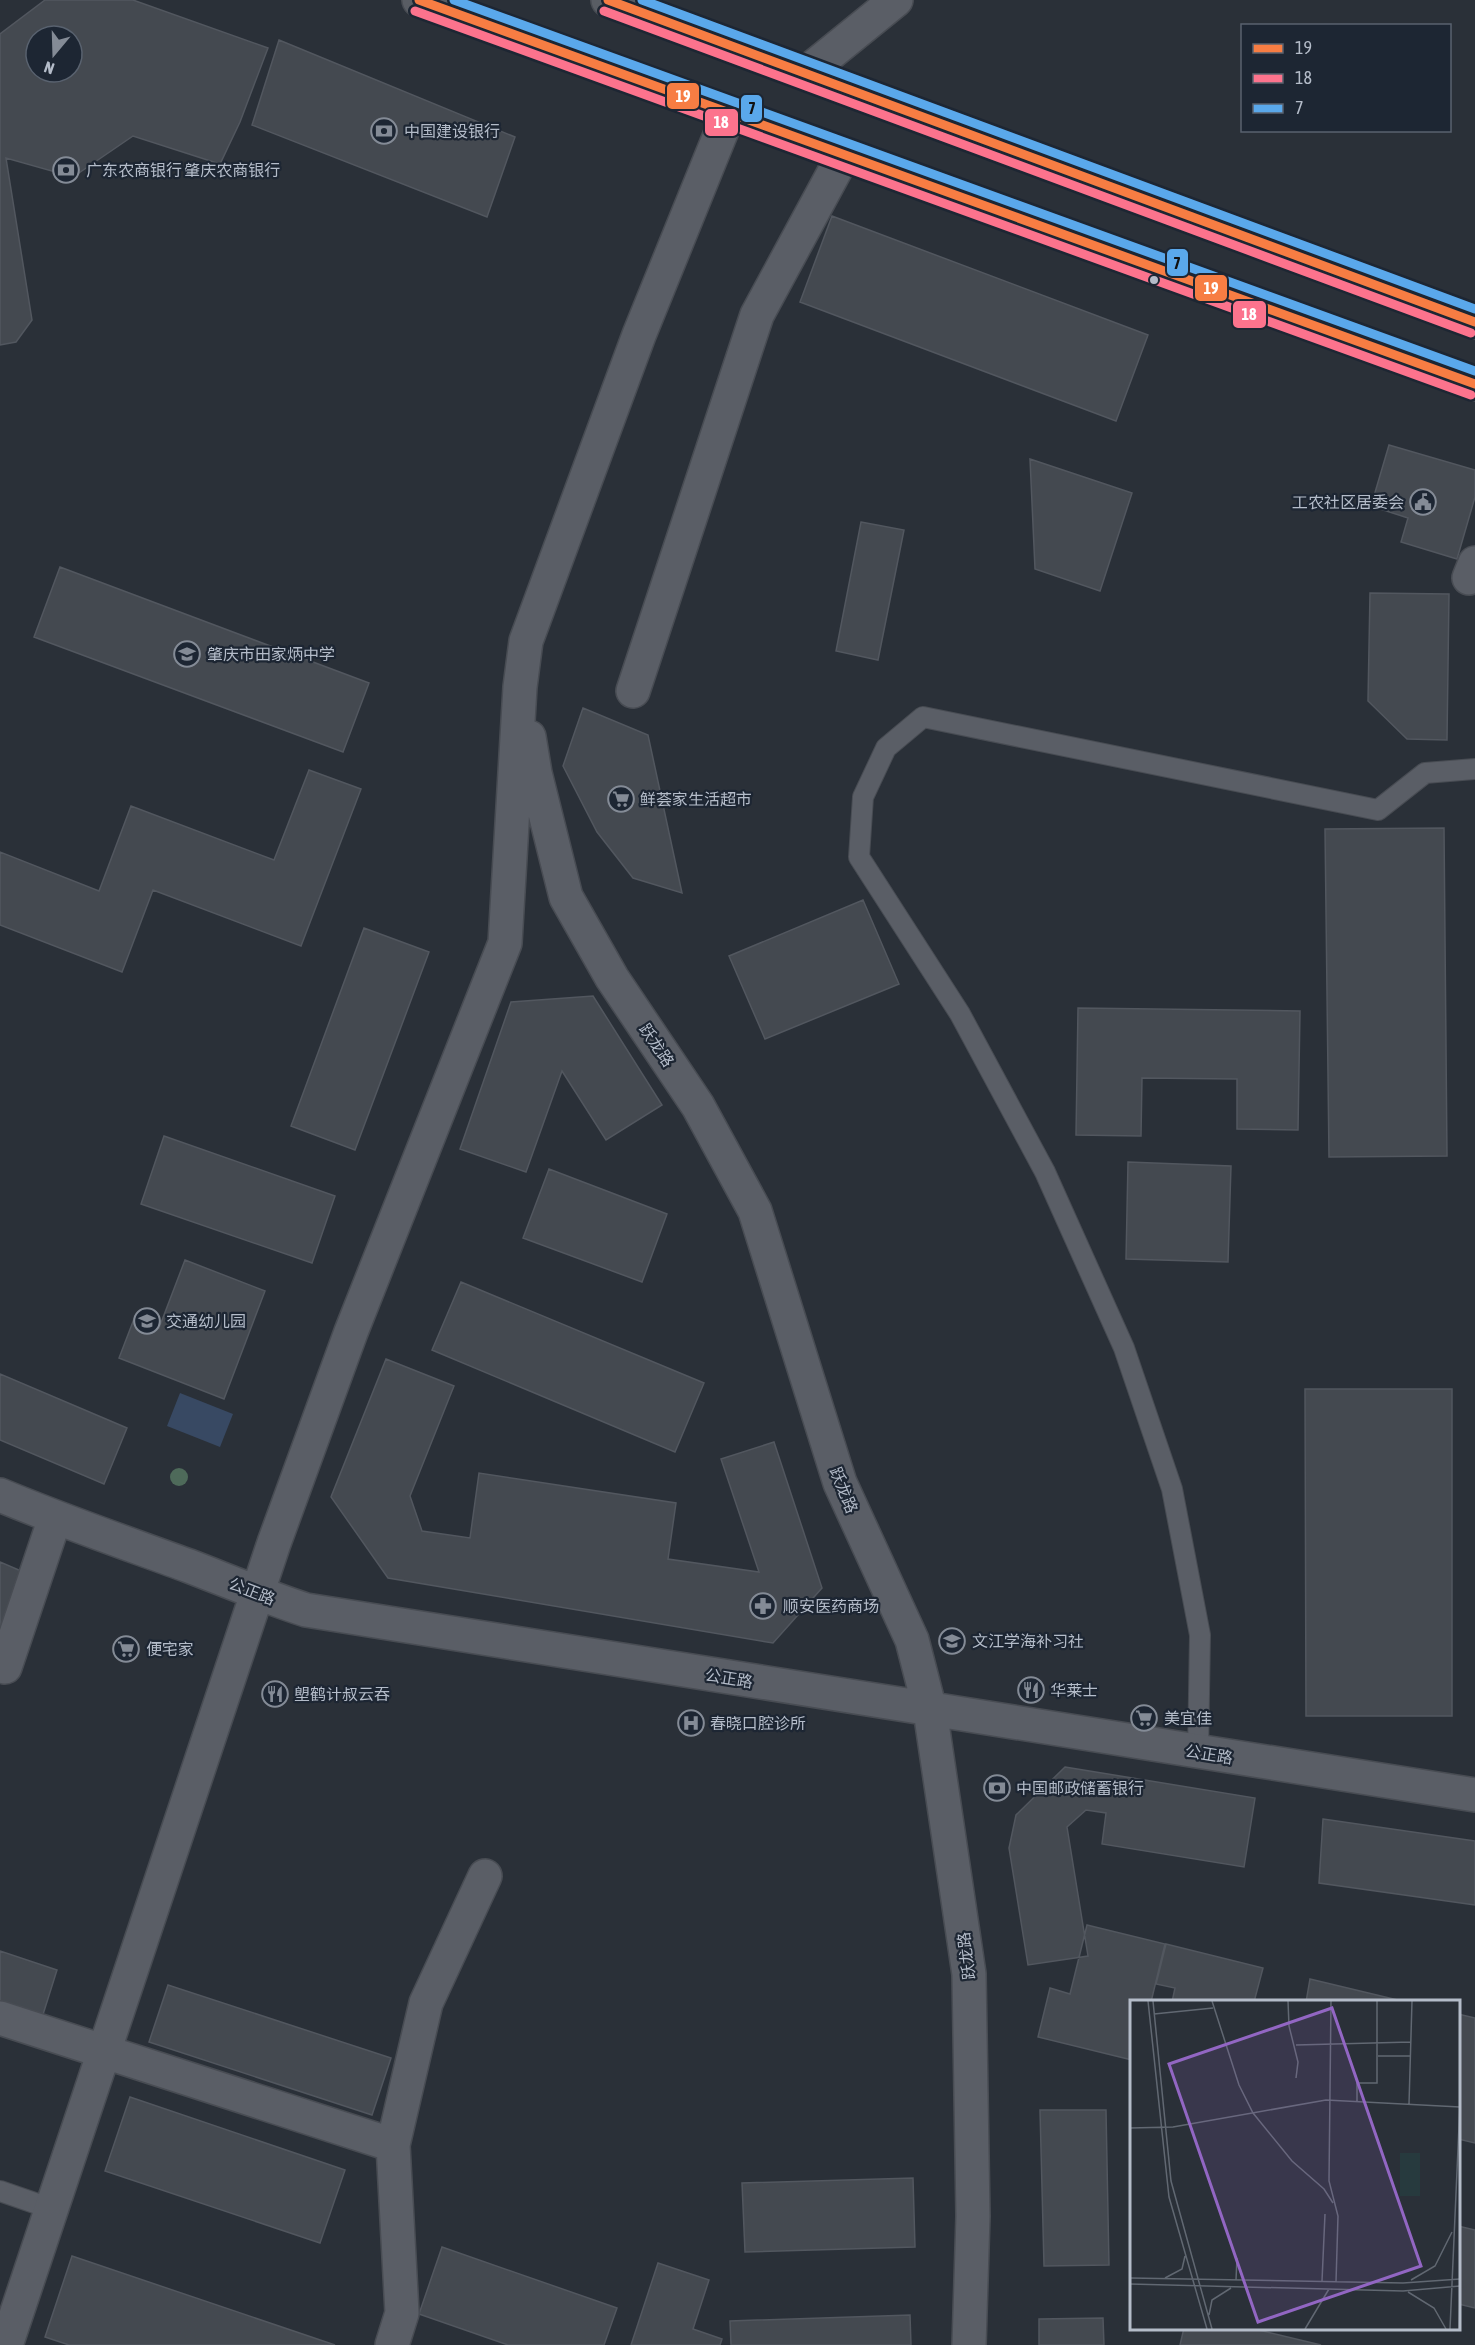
<svg xmlns="http://www.w3.org/2000/svg" width="1475" height="2345" viewBox="0 0 1475 2345" font-family="'Asap Condensed','Noto Sans SC',sans-serif">
	<rect width="100%" height="100%" fill="#2a3038"/>
	<!-- water -->
	<path fill="#384963" d="M180,1393L233,1414L220,1447L167,1426Z"/>
	<!-- building -->
	<path fill="#444950" stroke="#52575f" stroke-width="1.5" fill-rule="evenodd" d="M45,0H133L268,48L240,122L220,164L133,136L73,177L6,158L32,320L16,342L0,345V34ZM36,36H72V72H36Z
		M279,40L515,137L487,217L252,125Z
		M832,216L1148,335L1116,421L800,302Z
		M1389,445L1475,470V497L1457,559L1401,542L1408,518L1371,506Z
		M1030,459L1132,493L1100,591L1035,569Z
		M861,522L904,530L878,660L836,651Z
		M60,567L369,683L343,752L34,637Z
		M1370,593L1449,594L1447,740L1407,739L1368,701Z
		M583,708L648,735L682,893L633,878L597,832L563,766Z
		M309,770L361,789L301,946L153,890L122,972L0,925V852L99,891L131,806L274,860Z
		M1444,828L1447,1156L1329,1157L1325,829Z
		M863,900L899,984L765,1039L729,956Z
		M364,928L429,952L355,1150L291,1126Z
		M593,996L662,1105L606,1140L562,1071L526,1172L460,1149L511,1002Z
		M1078,1008L1300,1011L1298,1130L1237,1129V1079L1142,1078L1141,1136L1076,1135Z
		M164,1136L335,1196L312,1263L141,1204Z
		M1128,1162L1231,1166L1228,1262L1126,1259Z
		M549,1169L667,1214L642,1282L523,1238Z
		M185,1260L265,1291L224,1399L119,1358L134,1319L159,1328Z
		M461,1282L704,1383L675,1452L432,1350Z
		M386,1359L454,1386L410,1496L422,1531L470,1538L479,1473L676,1503L668,1559L759,1572L721,1459L774,1442L822,1588L773,1643L388,1578L331,1497Z
		M0,1374L127,1428L104,1484L0,1440Z
		M1305,1389H1452V1716H1306Z
		M0,1562L35,1577L0,1665Z
		M1065,1767L1255,1798L1244,1867L1102,1844L1106,1813L1086,1810L1067,1827L1088,1956L1028,1965L1009,1848L1016,1815Z
		M1323,1819L1475,1841V1905L1319,1883Z
		M1087,1925L1165,1944L1151,2002H1132V2060L1038,2037L1050,1988L1070,1994Z
		M1166,1944L1263,1968L1254,2002H1172L1175,1988L1156,1984Z
		M0,1951L57,1970L40,2024L0,2011Z
		M1310,1979L1406,2002H1306Z
		M168,1985L391,2058L372,2115L149,2042Z
		M1458,2014L1475,2018V2143L1458,2139Z
		M130,2097L345,2170L320,2243L105,2171Z
		M1040,2110H1106L1109,2265L1044,2266Z
		M913,2178L915,2247L745,2252L742,2183Z
		M1458,2226L1475,2230V2308L1458,2304Z
		M442,2247L617,2308L604,2345H508L419,2314Z
		M72,2256L335,2345H69L45,2337Z
		M658,2263L709,2280L693,2329L722,2339L720,2345H631Z
		M910,2315L911,2345H731L730,2321Z
		M1103,2318L1104,2345H1039V2319Z
		M1184,2328H1250L1321,2345H1180Z"/>
	<g fill="none" stroke-linecap="round" stroke-linejoin="round">
		<!-- lane casing -->
		<g stroke="#484c53" stroke-width="22">
			<path id="lane" d="M1198,1753L1200,1635L1172,1489L1124,1348L1045,1172L960,1014L859,857L863,797L886,748L923,717L1378,810L1425,773L1475,769
				M0,2191L52,2209"/>
		</g>
		<!-- street casing -->
		<g stroke="#484c53" stroke-width="36">
			<path id="street" d="M806,73L896,0
				M1469,578L1475,563
				M633,691L757,315L844,154
				M529,737L535,773L566,897L612,978L698,1106L755,1211L840,1483L912,1640L930,1710L969,1974L973,2216L969,2345
				M0,1495C62,1521 126,1543 189,1566C228,1581 266,1597 306,1610L1475,1795
				M0,1666L5,1667L55,1518
				M0,2018L393,2145
				M6,2345L274,1543L351,1332L505,943L520,687L526,641L639,335L729,113
				M392,2345L402,2313L393,2145L426,2003L485,1876"/>
		</g>
		<!-- secondary casing -->
		<g stroke="#484c53" stroke-width="36">
			<path id="secondary" d="M419,0L1475,384
				M608,0L1475,322"/>
		</g>
		<!-- lane -->
		<use href="#lane" stroke="#5a5e66" stroke-width="20"/>
		<!-- street -->
		<use href="#street" stroke="#5a5e66" stroke-width="33"/>
		<!-- secondary -->
		<use href="#secondary" stroke="#595d64" stroke-width="33"/>
		<!-- bus-1 casing -->
		<g stroke="#1d2633" stroke-width="14">
			<path id="bus-1" d="M419,0L1475,384
				M608,0L1475,322"/>
		</g>
		<!-- bus-2 casing -->
		<g stroke="#1d2633" stroke-width="14">
			<path id="bus-2" d="M415,11L1471,395
				M604,11L1471,333"/>
		</g>
		<!-- bus-3 casing -->
		<g stroke="#1d2633" stroke-width="14">
			<path id="bus-3" d="M454,0L1475,371
				M642,0L1475,309"/>
		</g>
		<!-- bus-1 -->
		<use href="#bus-1" stroke="#f77d43" stroke-width="9"/>
		<!-- bus-2 -->
		<use href="#bus-2" stroke="#fc738d" stroke-width="9"/>
		<!-- bus-3 -->
		<use href="#bus-3" stroke="#5aa8eb" stroke-width="9"/>
	</g>
	<!-- trees -->
	<circle fill="#4e6a5a" cx="179" cy="1477" r="9"/>
	<!-- icons -->
	<defs>
		<g id="bank-ring" transform="scale(1.35)"><circle r="9.5" fill="#1d2633" stroke="#848b96" stroke-width="1.5"/><path d="M-6-4H6V4H-6ZM0-2.3a2.3 2.3 0 1 0 0 4.6a2.3 2.3 0 1 0 0-4.6Z" fill="#848b96"/></g>
		<g id="civic-ring" transform="scale(1.35)"><circle r="9.5" fill="#1d2633" stroke="#848b96" stroke-width="1.5"/><path d="M-.6-6.5H3V-4.5H.6V-3L4-1V1h2V6H-6V1h2V-1L-.6-3ZM-1.2 2.5V6h2.4V2.5Z" fill="#848b96"/></g>
		<g id="school-ring" transform="scale(1.35)"><circle r="9.5" fill="#1d2633" stroke="#848b96" stroke-width="1.5"/><path d="M0-5L7-2L0 1L-7-2ZM-4 1L0 2.5L4 1V4Q0 6-4 4Z" fill="#848b96"/></g>
		<g id="supermarket-ring" transform="scale(1.35)"><circle r="9.5" fill="#1d2633" stroke="#848b96" stroke-width="1.5"/><path d="M-6-5.5h2.5l.6 2H6L4.5 2H-2.5L-4.4-4H-6ZM-1.5 3.2a1.3 1.3 0 1 0 .1 0ZM3 3.2a1.3 1.3 0 1 0 .1 0Z" fill="#848b96"/></g>
		<g id="pharmacy-ring" transform="scale(1.35)"><circle r="9.5" fill="#1d2633" stroke="#848b96" stroke-width="1.5"/><path d="M-2-6h4v4h4v4h-4v4h-4v-4h-4v-4h4Z" fill="#848b96"/></g>
		<g id="restaurant-ring" transform="scale(1.35)"><circle r="9.5" fill="#1d2633" stroke="#848b96" stroke-width="1.5"/><path d="M-5-6h1v4h1v-4h1v4h1v-4h1v5L-1.5 .5V6h-2V.5L-5-1ZM5-6V6H3V1.5H1.5Q1.5-4 5-6Z" fill="#848b96"/></g>
		<g id="hospital-ring" transform="scale(1.35)"><circle r="9.5" fill="#1d2633" stroke="#848b96" stroke-width="1.5"/><path d="M-5-5h3v3.5h4V-5h3V5h-3V1.5h-4V5h-3Z" fill="#848b96"/></g>
	</defs>
	<g fill-rule="evenodd">
		<use href="#bank-ring" x="384" y="131"/>
		<use href="#bank-ring" x="66" y="170"/>
		<use href="#civic-ring" x="1423" y="502"/>
		<use href="#school-ring" x="187" y="654"/>
		<use href="#supermarket-ring" x="621" y="799"/>
		<use href="#school-ring" x="147" y="1321"/>
		<use href="#pharmacy-ring" x="763" y="1606"/>
		<use href="#school-ring" x="952" y="1641"/>
		<use href="#supermarket-ring" x="126" y="1649"/>
		<use href="#restaurant-ring" x="1031" y="1690"/>
		<use href="#restaurant-ring" x="275" y="1694"/>
		<use href="#supermarket-ring" x="1144" y="1718"/>
		<use href="#hospital-ring" x="691" y="1723"/>
		<use href="#bank-ring" x="997" y="1788"/>
	</g>
	<!-- markers -->
	<circle fill="#b4bcc9" stroke="#1d2633" stroke-width="2" cx="1154" cy="280" r="5"/>
	<g text-anchor="middle" dominant-baseline="central" stroke-width="4.5" stroke-linejoin="round" paint-order="stroke">
		<!-- poi labels -->
		<g font-size="16" fill="#b4bcc9" stroke="#1d2633" text-anchor="start">
			<text x="404" y="131">中国建设银行</text>
			<text x="86" y="170">广东农商银行 肇庆农商银行</text>
			<text x="1404" y="502" text-anchor="end">工农社区居委会</text>
			<text x="207" y="654">肇庆市田家炳中学</text>
			<text x="640" y="799">鲜荟家生活超市</text>
			<text x="166" y="1321">交通幼儿园</text>
			<text x="783" y="1606">顺安医药商场</text>
			<text x="972" y="1641">文江学海补习社</text>
			<text x="146" y="1649">便宅家</text>
			<text x="1050" y="1690">华莱士</text>
			<text x="294" y="1694">塱鹤计叔云吞</text>
			<text x="1164" y="1718">美宜佳</text>
			<text x="710" y="1723">春晓口腔诊所</text>
			<text x="1016" y="1788">中国邮政储蓄银行</text>
		</g>
		<!-- street labels -->
		<g font-size="16" fill="#b4bcc9" stroke="#1d2633">
			<text transform="translate(657 1045) rotate(56)">跃龙路</text>
			<text transform="translate(844 1490) rotate(68)">跃龙路</text>
			<text transform="translate(252 1591) rotate(21)">公正路</text>
			<text transform="translate(729 1678) rotate(9)">公正路</text>
			<text transform="translate(1209 1754) rotate(9)">公正路</text>
			<text transform="translate(966 1956) rotate(-97)">跃龙路</text>
		</g>
	</g>
	<!-- overview -->
	<g transform="translate(1130 2000)">
		<rect width="330" height="330" fill="#2a3038"/>
		<path d="M270,153H290V196H270Z" fill="#273a3e"/>
		<path fill="none" stroke="#616872" stroke-width="1.5" d="M18,1L39,197L77,329M23,1L41,181L82,329M82,1L109,85L123,113L162,161L194,189L203,203M158,1L159,26L168,62L166,78M201,1L199,181L208,216L206,282M24,14L83,8M166,45L281,42M248,56H281M227,101V83H247V1M279,104L282,1M0,128L43,127L196,100L330,107M0,278L273,283L330,279M35,278L52,269L55,256M106,280L107,258M281,280L305,266L322,232M192,281L195,214M0,284L273,291L330,286M278,292L304,308L316,329M79,315L82,300L101,288M175,329L199,289M320,329L330,103M329,329L330,296"/>
		<path fill="#9266c3" fill-opacity="0.15" stroke="#9266c3" stroke-width="3" d="M202,8L291,266L128,322L39,64Z"/>
		<rect width="330" height="330" fill="none" stroke="#b4bcc9" stroke-width="3"/>
	</g>
	<g stroke="#1d2633" stroke-width="2">
		<rect x="666" y="82" width="34" height="28" rx="6" fill="#f77d43"/>
		<rect x="740" y="94" width="23" height="29" rx="6" fill="#5aa8eb"/>
		<rect x="704" y="108" width="35" height="29" rx="6" fill="#fc738d"/>
		<rect x="1166" y="248" width="23" height="29" rx="6" fill="#5aa8eb"/>
		<rect x="1194" y="274" width="34" height="28" rx="6" fill="#f77d43"/>
		<rect x="1232" y="300" width="35" height="29" rx="6" fill="#fc738d"/>
	</g>
	<g font-size="16" text-anchor="middle" font-weight="bold" fill="#fff">
		<text x="683" y="102">19</text>
		<text x="721" y="128">18</text>
		<text x="1211" y="294">19</text>
		<text x="1249" y="320">18</text>
	</g>
	<g font-size="16" text-anchor="middle" font-weight="bold" fill="#111">
		<text x="752" y="114">7</text>
		<text x="1177" y="269">7</text>
	</g>
	<!-- legend -->
	<rect x="1241" y="24" width="210" height="108" fill="#1d2633" stroke="#59626f" stroke-width="1.5"/>
	<rect x="1253" y="44" width="30" height="9" fill="#f77d43" stroke="#59626f" stroke-width="1.5"/>
	<text x="1295" y="54" font-size="18" fill="#b4bcc9">19</text>
	<rect x="1253" y="74" width="30" height="9" fill="#fc738d" stroke="#59626f" stroke-width="1.5"/>
	<text x="1295" y="84" font-size="18" fill="#b4bcc9">18</text>
	<rect x="1253" y="104" width="30" height="9" fill="#5aa8eb" stroke="#59626f" stroke-width="1.5"/>
	<text x="1295" y="114" font-size="18" fill="#b4bcc9">7</text>
	<!-- north arrow -->
	<g transform="translate(54 54) rotate(199)"><circle r="28" fill="#1d2633" stroke="#59626f" stroke-width="1.5"/>
	<path d="M0-4.5L10 22L0 15L-10 22Z" fill="#848b96"/>
	<text y="-9" font-size="16" font-weight="bold" text-anchor="middle" fill="#b4bcc9">N</text>
	</g>
</svg>
